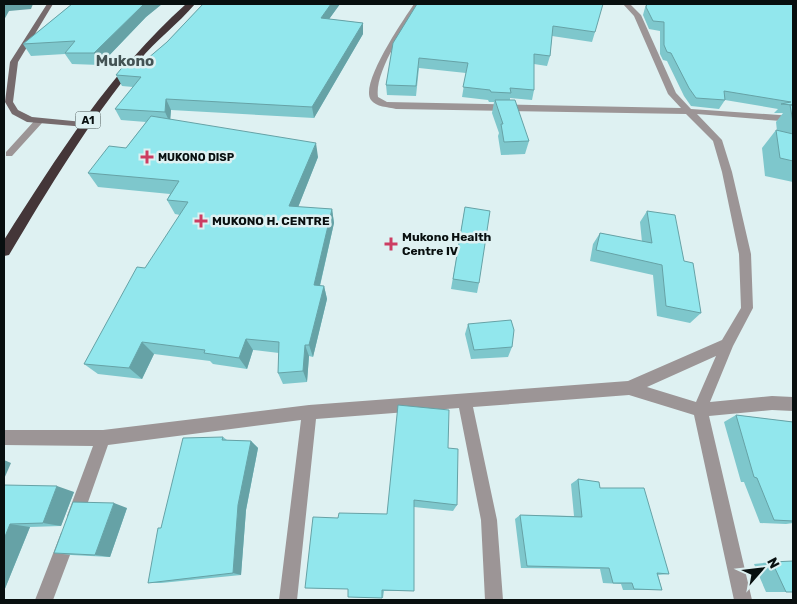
<svg xmlns="http://www.w3.org/2000/svg" width="797" height="604" viewBox="0 0 797 604" font-family="Rubik,sans-serif">
	<rect width="100%" height="100%" fill="#def1f2"/>
	<g fill="none" stroke-linecap="round" stroke-linejoin="round">
		<!-- street -->
		<path fill="#9c9596" fill-rule="evenodd" d="M414,4H420C406,26 374,72 378,97L387,102L681,108L668,94L634,16L623,4H630L641,15L676,93L691,109L793,116V122L697,114L722,140L732,172L751,254L753,308L733,346L710,402L772,396L793,397V411L772,410L709,416L752,600H734L694,415L629,395L473,407L497,520L503,600H485L481,520L459,408L316,419L297,600H279L301,420L108,445L81,522L75,524L69,522L67,516L93,446L4,445V430H103L309,405L628,381L722,340L741,308L739,254L722,172L713,141L686,114L396,109C388,107 376,107 371,100C359,84 404,19 414,4ZM716,356L696,402L647,387Z
			M39,118L42,119V123L12,156H6V152L36,119Z
			M67,530L73,533L76,539L53,600H35L61,533Z"/>
		<!-- secondary -->
		<path fill="#766b6d" fill-rule="evenodd" d="M47,4H53L18,62L13,102L18,110L32,117L83,122L88,125L86,127L27,122L12,114L5,102L10,62Z"/>
		<!-- highway -->
		<path fill="#443638" fill-rule="evenodd" d="M186,4H195C178,24 156,40 139,61C89,121 49,188 9,255L4,256V240C58,155 111,71 186,4Z"/>
	</g>
	<!-- wall -->
	<path fill="#7ec7cc" d="M72,4H162L146,17L100,65L72,64L65,54L31,56L23,44Z
		M203,4H340L329,19L363,23V34L314,118L171,110L170,119L318,157L298,207L332,209L334,223L320,286H324L327,299L313,357L309,356L307,382L283,384L278,373L279,353L253,350L247,369L213,364L210,361L154,354L142,379L98,374L84,364L180,215L175,214L167,200L170,194L98,187L88,173L126,148L146,122L121,120L115,109L133,87L122,86L116,75L147,59L167,42Z
		M417,4L595,32L592,42L552,36L550,56L547,66L534,64V90L532,100L510,98V100L529,141L525,154L501,155L498,136L499,133L492,113L494,102H489L488,100L462,97L466,73L419,68L416,96L387,95L386,85Z
		M646,4H793V182L765,176L762,148L776,130L777,131L776,122L783,113H774L778,109L725,100L719,109L691,106L684,96L667,61L663,60L660,54V31L649,29L643,15Z
		M465,207L479,283L477,293L451,289Z
		M647,211L684,261L701,313L690,323L657,316L653,275L590,261L593,244L600,233L642,242L640,222Z
		M468,324L512,347L508,357L471,359L465,334Z
		M736,415L793,422V523L786,524L760,523L744,482H741L724,422Z
		M223,437L227,440L251,441L258,448L246,510L241,575L161,583H148L161,528Z
		M448,448L457,505L453,511L414,507V591H384L383,598L348,597V589L305,588L338,518L387,514Z
		M578,479L600,488L669,574L658,575L662,590H623L621,584L603,583L600,569L521,568L515,519L520,515L574,516L571,484Z
		M4,485L74,492L61,526L30,527L4,591Z
		M127,508L110,557L71,555L54,553Z
		M772,562L793,592H766L754,564Z"/>
	<!-- shaded-wall -->
	<path fill="#66a2a6" d="M4,4H33L31,9L9,11L4,20Z
		M144,4H162L146,17L100,65L94,53Z
		M331,4H340L322,29L321,18Z
		M363,23V34L314,118L312,107Z
		M166,99L171,110L170,123L165,112Z
		M316,143L318,157L293,220L289,206Z
		M332,209L334,223L317,298L314,285Z
		M324,286L327,299L313,357L309,345Z
		M246,339L253,350L247,369L239,358Z
		M142,342L154,354L142,379L129,368Z
		M305,345L309,356L307,382L303,371Z
		M251,441L258,448L246,510L241,575L233,573L238,505Z
		M4,460L11,463L4,479Z
		M57,486L74,492L61,526L43,523Z
		M114,503L127,508L110,557L95,555Z
		M10,524L30,527L4,591V539Z"/>
	<!-- building -->
	<path fill="#92e7ed" stroke="#66a2a6" d="M72,4H144L94,53H65L75,41L23,44Z
		M203,4H331L321,18L363,23L312,107L166,99L165,112L115,109L141,77L116,75L130,58L147,59L167,42Z
		M417,4H603L595,32L553,26L550,56L534,54V90L510,88L511,93L491,92L490,90L463,87L468,63L419,58L416,86L386,85L393,43Z
		M647,4H793V105L781,104L791,102L724,91L725,100L696,98L689,88L671,53L667,52L664,45V22L653,21L646,7Z
		M495,100H515L529,141L504,142L501,124H503Z
		M790,105H793V122Z
		M151,116L316,143L289,206L332,209L314,285L324,286L309,345H305L303,371L278,373L279,342L246,339L239,358L204,353L205,350L142,342L129,368L84,364L137,267L145,268L188,202L167,200L179,181L88,173L109,146L126,148Z
		M776,130L793,134V161L780,158Z
		M465,207L490,211L479,283L453,279Z
		M647,211L675,215L684,261L693,263L701,313L666,306L662,265L596,250L600,233L652,243Z
		M511,320L514,330L512,347L474,350L468,324Z
		M398,405L449,410L448,448L458,449L457,505L414,500V591L382,590V598L348,597V589L305,588L313,517L338,518L339,513L387,514Z
		M736,415L793,422V521L774,520L757,478L754,477Z
		M223,437L222,440L251,441L238,505L233,573L148,583L158,528H161L183,438Z
		M578,479L599,482L600,488H644L669,574L657,573L662,590L634,589L632,583H613L609,568L527,566L520,515L582,517Z
		M4,485L57,486L43,523L10,524L4,539Z
		M73,502L114,503L95,555L54,553Z
		M793,561V592H786L772,562Z"/>
	<!-- markers -->
	<g fill="#cc3d62" stroke="#def1f2" stroke-width="2">
		<path d="M144.5 149.5h5v5h5v5h-5v5h-5v-5h-5v-5h5z"/>
		<path d="M198.5 213.5h5v5h5v5h-5v5h-5v-5h-5v-5h5z"/>
		<path d="M388.5 236.5h5v5h5v5h-5v5h-5v-5h-5v-5h5z"/>
	</g>
	<g text-anchor="middle" dominant-baseline="central" stroke-width="5" stroke-linejoin="round" paint-order="stroke">
		<!-- shield labels -->
		<rect fill="#def1f2" stroke="#485353" stroke-width="1" x="75.5" y="111.5" width="25" height="17" rx="4"/>
		<g font-size="11" font-weight="bold" fill="#080f0f">
			<text x="88" y="120">A1</text>
		</g>
		<!-- far-poi labels -->
		<g font-size="11" font-weight="bold" fill="#080f0f" stroke="#def1f2" text-anchor="start">
			<text x="158" y="157">MUKONO DISP</text>
		</g>
		<!-- poi labels -->
		<g font-size="12" font-weight="bold" fill="#080f0f" stroke="#def1f2" text-anchor="start">
			<text x="212" y="221">MUKONO H. CENTRE</text>
			<text x="402" y="237">Mukono Health<tspan x="402" dy="14">Centre IV</tspan></text>
		</g>
		<!-- far-district labels -->
		<g font-size="15" font-weight="bold" fill="#435354" stroke="#def1f2">
			<text x="125" y="61">Mukono</text>
		</g>
	</g>
	<!-- border -->
	<rect width="797" height="604" fill="none" stroke="#080f0f" stroke-width="10"/>
	<!-- north arrow -->
	<g transform="translate(762 569) rotate(62)" stroke="#def1f2" stroke-width="4" paint-order="stroke">
	<path d="M0-4L9 19L0 12L-9 19Z" fill="#080f0f"/>
	<text y="-8" font-size="14" font-weight="bold" text-anchor="middle" fill="#080f0f">N</text>
	</g>
</svg>
